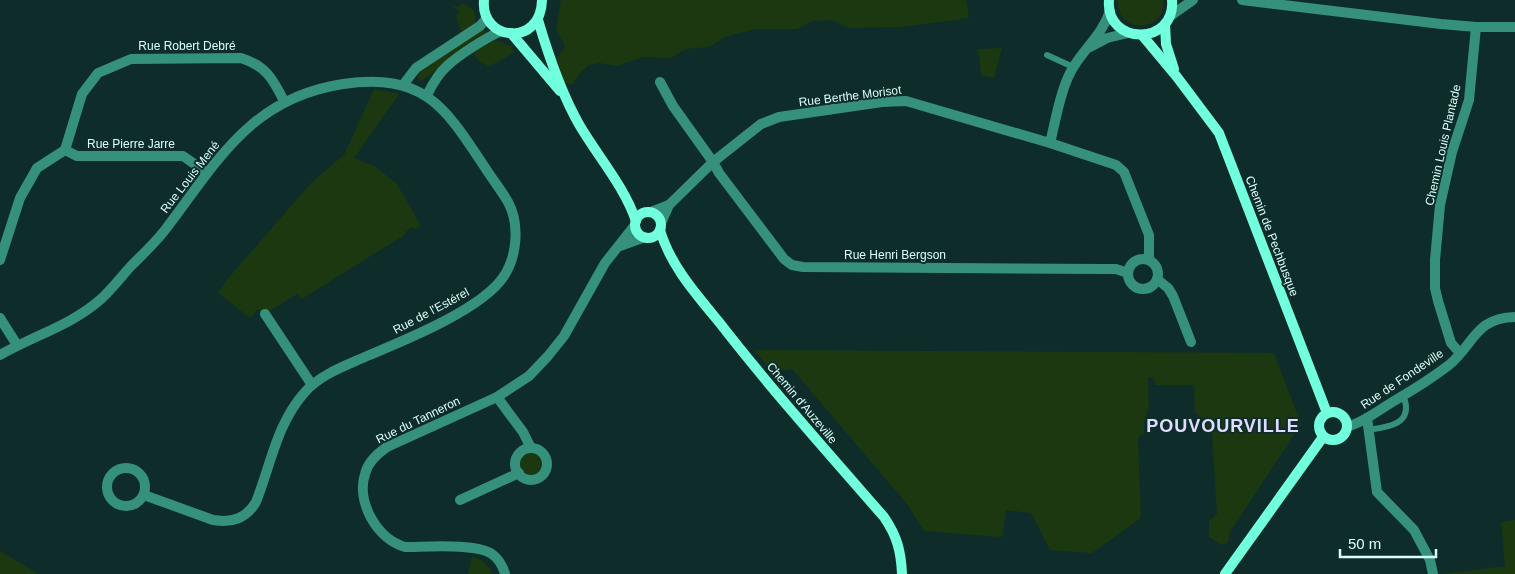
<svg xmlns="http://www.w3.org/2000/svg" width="1515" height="574" font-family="Helvetica,sans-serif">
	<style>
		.green { fill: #1c3811 }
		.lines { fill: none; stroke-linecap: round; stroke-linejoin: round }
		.lane { stroke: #35917c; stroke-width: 6 }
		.street { stroke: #35917c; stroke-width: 10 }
		.secondary { stroke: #71ffde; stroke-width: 10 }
		.labels { text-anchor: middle; stroke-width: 4; stroke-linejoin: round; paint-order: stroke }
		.street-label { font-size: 12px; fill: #dafffa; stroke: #0e2d2a }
		.district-label { font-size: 18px; font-weight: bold; letter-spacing: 1px; fill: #e0dcff; stroke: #0e2d2a }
	</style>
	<rect width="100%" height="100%" fill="#0e2d2a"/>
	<g class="green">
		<path d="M561,0H966L969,18L902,27L849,28L831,20L813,21L797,29H755L725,37L709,47L685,49L671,58L643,57L617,66L599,63L589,65L581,72L572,85L564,82L557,59L565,46L556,29Z"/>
		<path d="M1118,0H1163C1167,32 1117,36 1118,0Z"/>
		<path d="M461,3C474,9 477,10 475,24L462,33L456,18L459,11L452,6L460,7Z"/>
		<path d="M484,29L487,33L486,36L421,81L418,78L417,73Z"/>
		<path d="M496,40L511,46L514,52L498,62L488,66L479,61L473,52Z"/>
		<path d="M1002,48L994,78L981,75L978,49Z"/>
		<path d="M374,89L399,94L354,158L376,167L397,184L421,226L415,229L413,227L405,232L406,234L302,299L297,294L270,311L262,313L258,309L250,318L218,293L226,281L311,183L344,155Z"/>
		<path d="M754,350L1274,353L1301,424L1230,532L1228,542L1222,545L1209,537V521L1217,514L1212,434L1202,428L1201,418L1195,412L1194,385H1155L1154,377H1148L1149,408L1144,422V434L1138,437L1141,518L1092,553L1050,550L1031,513L1006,510L1002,537L924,531L907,504L792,369L773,372Z"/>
		<circle cx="531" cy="464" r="11"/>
		<path d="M1515,520V574H1443L1505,566L1501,522Z"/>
		<path d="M0,551L38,574H0Z"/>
		<path d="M472,556C482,559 488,564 493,574H468Z"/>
	</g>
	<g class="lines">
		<g class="lane">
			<path d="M1047,55L1073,67"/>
			<path d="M1368,430C1389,427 1415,424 1403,395"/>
		</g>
		<g class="street">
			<path d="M1242,0L1441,24L1476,27H1515"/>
			<path d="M1169,17L1193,0"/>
			<path d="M1090,47L1107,38L1128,33"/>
			<path d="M660,82L673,106L713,162L719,173L784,259L792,265L803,267L1105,269H1116L1128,273"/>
			<path d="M403,85L416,68L480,26L487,18"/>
			<path d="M427,95C432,85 439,73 447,66C460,54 486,38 501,31"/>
			<path d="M1050,143L1116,165L1124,172L1149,235V260"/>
			<path d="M65,150L82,94L98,73L131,59L241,58C266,66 273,79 284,101"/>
			<path d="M651,212L669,205"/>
			<path d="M661,223L669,205L713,162L761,124L779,117L882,102L906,101L1050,143C1056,119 1061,86 1074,66C1086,47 1103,33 1110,11"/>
			<path d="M620,246L645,237"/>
			<circle cx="1143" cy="274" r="15"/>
			<path d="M0,260L20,198L37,168L65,150L77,156H183L206,172"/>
			<path d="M1157,279L1168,288L1173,296L1191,342"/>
			<path d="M265,314L312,385"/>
			<path d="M0,318L17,345"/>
			<path d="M1460,353L1451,343L1438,301L1435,288V260L1440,205L1452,152L1469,100L1476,27"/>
			<path d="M0,355C33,336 72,325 101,299C112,289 121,277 131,266C143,254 155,243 165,230C217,162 250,98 343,84C429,72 447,111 490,175C496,184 503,193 508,202C520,224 517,256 504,276C483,309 403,341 367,356C345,366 321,374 305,392C277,423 271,464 256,502C246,519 232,523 213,520L144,495"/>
			<path d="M497,397L523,432L531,448"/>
			<path d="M1367,418L1377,492L1414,530L1430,560L1433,574"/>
			<path d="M1347,427C1364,422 1379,410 1394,401C1413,390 1432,378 1449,365C1475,343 1475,318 1515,317"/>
			<circle cx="531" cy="464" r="16"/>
			<circle cx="126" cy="487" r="19"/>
			<path d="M460,500L519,473"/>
			<path d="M505,574C503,567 499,559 492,554C476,543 426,547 405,547C377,539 356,502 365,474C368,462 378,453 387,447L497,397L529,376L548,356L564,336L605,263L635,225"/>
		</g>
		<g class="secondary">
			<path d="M484,0C480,41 541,48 542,0"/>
			<path d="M1109,0C1105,46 1176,46 1172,0"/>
			<path d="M538,20C548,54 562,95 580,126C599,158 624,186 636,221"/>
			<path d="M1165,24L1166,44L1174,69"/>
			<path d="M511,33L560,91"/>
			<path d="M1142,35L1177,77L1219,133L1327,413"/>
			<circle cx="648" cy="225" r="13"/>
			<path d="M660,230C670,265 696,294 719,322C771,389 828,453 884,517C897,536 901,551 902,574"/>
			<circle cx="1333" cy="426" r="14"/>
			<path d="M1225,574L1323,437"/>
		</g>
	</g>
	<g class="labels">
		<g class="street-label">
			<text x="187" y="50">Rue Robert Debré</text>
			<text transform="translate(850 96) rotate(-7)" y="4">Rue Berthe Morisot</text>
			<text x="131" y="148">Rue Pierre Jarre</text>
			<text transform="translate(1443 145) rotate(-77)" y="4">Chemin Louis Plantade</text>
			<text transform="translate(190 177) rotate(-52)" y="4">Rue Louis Mené</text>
			<text transform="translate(1272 236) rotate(69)" y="4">Chemin de Pechbusque</text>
			<text x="895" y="259">Rue Henri Bergson</text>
			<text transform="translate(431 311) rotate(-28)" y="4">Rue de l'Estérel</text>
			<text transform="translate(1402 379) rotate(-34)" y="4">Rue de Fondeville</text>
			<text transform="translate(802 403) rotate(50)" y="4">Chemin d'Auzeville</text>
			<text transform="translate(418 420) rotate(-26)" y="4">Rue du Tanneron</text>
		</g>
		<g class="district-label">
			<text x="1223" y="432">POUVOURVILLE</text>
		</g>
	</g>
	<path d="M1340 549v8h96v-8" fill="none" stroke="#dafffa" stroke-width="2.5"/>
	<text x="1348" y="549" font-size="15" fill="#dafffa" stroke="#0e2d2a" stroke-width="4" paint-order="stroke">50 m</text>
</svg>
